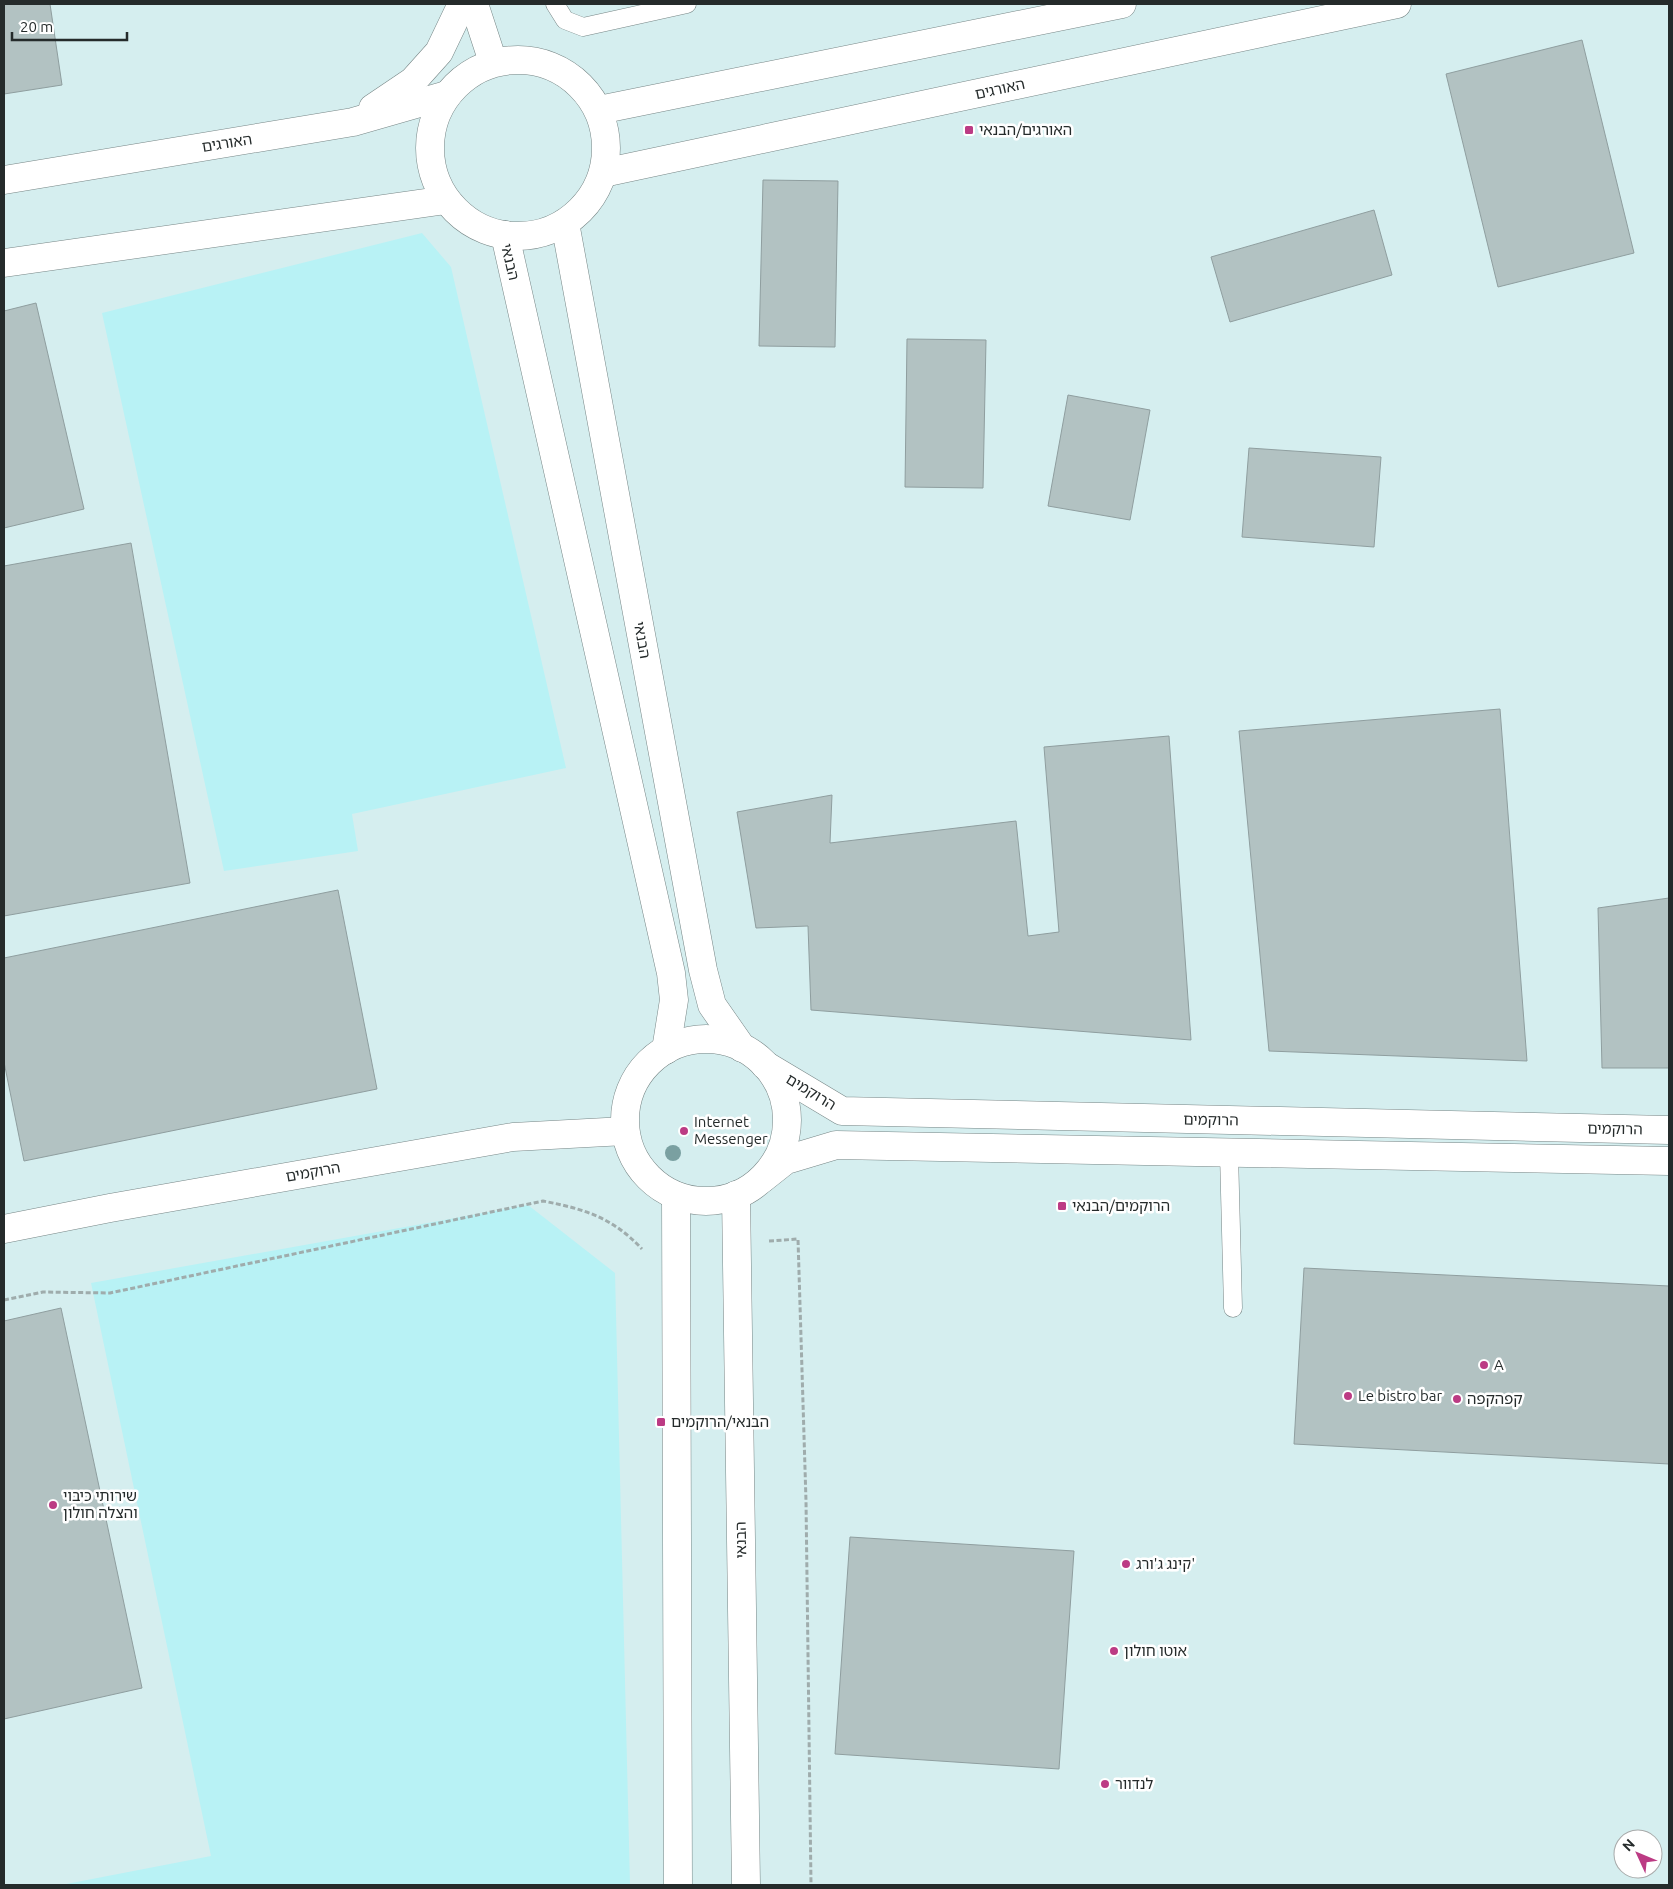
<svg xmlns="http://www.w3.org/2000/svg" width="1673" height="1889" font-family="Ubuntu,'Noto Sans Hebrew',sans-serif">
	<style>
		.built { fill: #d5eeef; fill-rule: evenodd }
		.green { fill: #b8f2f5 }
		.building { fill: #b2c2c2; stroke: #8f9e9f }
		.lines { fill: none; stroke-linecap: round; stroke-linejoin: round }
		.lane-casing { stroke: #778686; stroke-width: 19 }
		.street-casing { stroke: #778686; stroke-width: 29 }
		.secondary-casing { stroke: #778686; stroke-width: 29 }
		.path { stroke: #9facac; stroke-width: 3; stroke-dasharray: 5 2.5; stroke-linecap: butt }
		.lane { stroke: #fff; stroke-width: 18 }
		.street { stroke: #fff; stroke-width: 28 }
		.secondary { stroke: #fff; stroke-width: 28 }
		.tree { fill: #7aa0a1 }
		.poi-dot { fill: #bc3b84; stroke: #fff; stroke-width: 2 }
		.labels { text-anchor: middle; stroke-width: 5; stroke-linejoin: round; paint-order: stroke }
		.street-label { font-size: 15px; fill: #252b2b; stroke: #fff }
		.poi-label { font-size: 15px; fill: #252b2b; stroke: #fff; text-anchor: start }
	</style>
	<rect width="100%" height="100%" fill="#ebfcfc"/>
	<path class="built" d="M4,4H1669V1885H4ZM1623,1839H1653V1869H1623Z"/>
	<g class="green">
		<path d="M422,233L451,267L566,768L352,814L358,851L224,871L102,313Z"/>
		<path d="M528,1205L615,1273L630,1885H61L211,1856L91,1283Z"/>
	</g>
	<g class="building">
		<path d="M4,4H50L62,85L4,94Z"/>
		<path d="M1582,40L1634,253L1498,287L1446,74Z"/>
		<path d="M763,180L838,181L835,347L759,346Z"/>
		<path d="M1374,210L1392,275L1230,322L1211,257Z"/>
		<path d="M36,303L84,509L4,528V311Z"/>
		<path d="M907,339L986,340L983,488L905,487Z"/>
		<path d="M1068,395L1150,410L1130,520L1048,506Z"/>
		<path d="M1249,448L1381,457L1374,547L1242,537Z"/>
		<path d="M131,543L190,883L4,916V566Z"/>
		<path d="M1500,709L1527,1061L1269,1051L1239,731Z"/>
		<path d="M1169,736L1191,1040L811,1010L808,926L756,928L737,812L832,795L830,843L1016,821L1028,936L1059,932L1044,747Z"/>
		<path d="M338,890L377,1089L24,1161L4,1062V958Z"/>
		<path d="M1669,898V1068H1602L1598,908Z"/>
		<path d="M1304,1268L1669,1286V1464L1294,1444Z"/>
		<path d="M61,1308L142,1688L4,1719V1321Z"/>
		<path d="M850,1537L1074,1551L1059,1769L835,1754Z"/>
	</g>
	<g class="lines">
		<defs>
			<g id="lane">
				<path d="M555,4L565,20L583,27L687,4"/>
				<path d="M1229,1153L1233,1308"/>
			</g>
			<g id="street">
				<path d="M474,4L493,62"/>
				<path d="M765,1065L842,1111L1669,1130"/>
				<path d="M762,1179L786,1160L836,1145L1669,1161"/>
				<path d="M4,1229L110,1208L513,1137L625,1131"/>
			</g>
			<g id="secondary">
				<circle cx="518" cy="148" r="88"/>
				<path d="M373,108L413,81L439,52L462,4"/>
				<path d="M599,110L1122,4"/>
				<path d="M603,173L1397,4"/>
				<path d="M4,180L353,122L447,95"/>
				<path d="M565,223L703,970L712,1005L742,1048"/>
				<path d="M505,235L671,973L674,1000L666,1050"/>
				<path d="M4,263L446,200"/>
				<circle cx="706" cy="1120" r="81"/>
				<path d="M736,1195L746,1885"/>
				<path d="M676,1196L678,1885"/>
			</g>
		</defs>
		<use href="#lane" class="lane-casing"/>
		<use href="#street" class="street-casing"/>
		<use href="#secondary" class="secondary-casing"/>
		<g class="path">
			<path d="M769,1241L798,1239L806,1501L811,1885"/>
			<path d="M4,1300L43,1292L110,1293L543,1201C584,1209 612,1217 642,1249"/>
		</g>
		<use href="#lane" class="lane"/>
		<use href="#street" class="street"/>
		<use href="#secondary" class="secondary"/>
	</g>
	<circle class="tree" cx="673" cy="1153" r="8"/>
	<g class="poi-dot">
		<rect x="964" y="125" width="10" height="10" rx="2.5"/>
		<circle cx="684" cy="1131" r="5"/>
		<rect x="1057" y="1201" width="10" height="10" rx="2.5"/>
		<circle cx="1484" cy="1365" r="5"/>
		<circle cx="1348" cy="1396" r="5"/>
		<circle cx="1457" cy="1399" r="5"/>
		<rect x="656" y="1417" width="10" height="10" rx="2.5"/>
		<circle cx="53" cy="1505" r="5"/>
		<circle cx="1126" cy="1564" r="5"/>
		<circle cx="1114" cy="1651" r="5"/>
		<circle cx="1105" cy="1784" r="5"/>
	</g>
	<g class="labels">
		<g class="street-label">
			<text transform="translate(1000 89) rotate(-12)" y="5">האורגים</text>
			<text transform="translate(227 143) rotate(-9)" y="5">האורגים</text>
			<text transform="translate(510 262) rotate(77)" y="5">הבנאי</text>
			<text transform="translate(642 640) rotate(80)" y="5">הבנאי</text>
			<text transform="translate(811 1092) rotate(31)" y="5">הרוקמים</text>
			<text transform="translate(1211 1120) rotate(1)" y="5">הרוקמים</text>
			<text transform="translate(1615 1129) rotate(1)" y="5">הרוקמים</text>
			<text transform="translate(313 1172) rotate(-10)" y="5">הרוקמים</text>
			<text transform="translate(741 1540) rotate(-91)" y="5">הבנאי</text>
		</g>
		<g class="poi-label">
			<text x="979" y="135">האורגים/הבנאי</text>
			<text x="694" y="1127">Internet<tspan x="694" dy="17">Messenger</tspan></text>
			<text x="1072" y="1211">הרוקמים/הבנאי</text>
			<text x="1494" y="1370">A</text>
			<text x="1358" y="1401">Le bistro bar</text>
			<text x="1467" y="1404">קפהקפה</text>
			<text x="671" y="1427">הבנאי/הרוקמים</text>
			<text x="63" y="1501">שירותי כיבוי<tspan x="63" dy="17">והצלה חולון</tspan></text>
			<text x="1136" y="1569">קינג ג'ורג'</text>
			<text x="1124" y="1656">אוטו חולון</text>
			<text x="1115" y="1789">לנדוור</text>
		</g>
	</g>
	<rect width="1673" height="1889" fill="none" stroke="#252b2b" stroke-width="10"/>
	<g transform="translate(1638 1854) rotate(314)"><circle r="24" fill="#ffffff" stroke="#a8aaaa"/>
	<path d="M0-4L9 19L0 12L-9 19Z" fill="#bc3b84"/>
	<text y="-8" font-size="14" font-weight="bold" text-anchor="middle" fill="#252b2b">N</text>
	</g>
	<path d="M12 32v8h115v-8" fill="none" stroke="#252b2b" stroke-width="2.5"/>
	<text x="20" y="32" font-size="15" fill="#252b2b" stroke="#ffffff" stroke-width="4" paint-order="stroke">20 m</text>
</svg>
